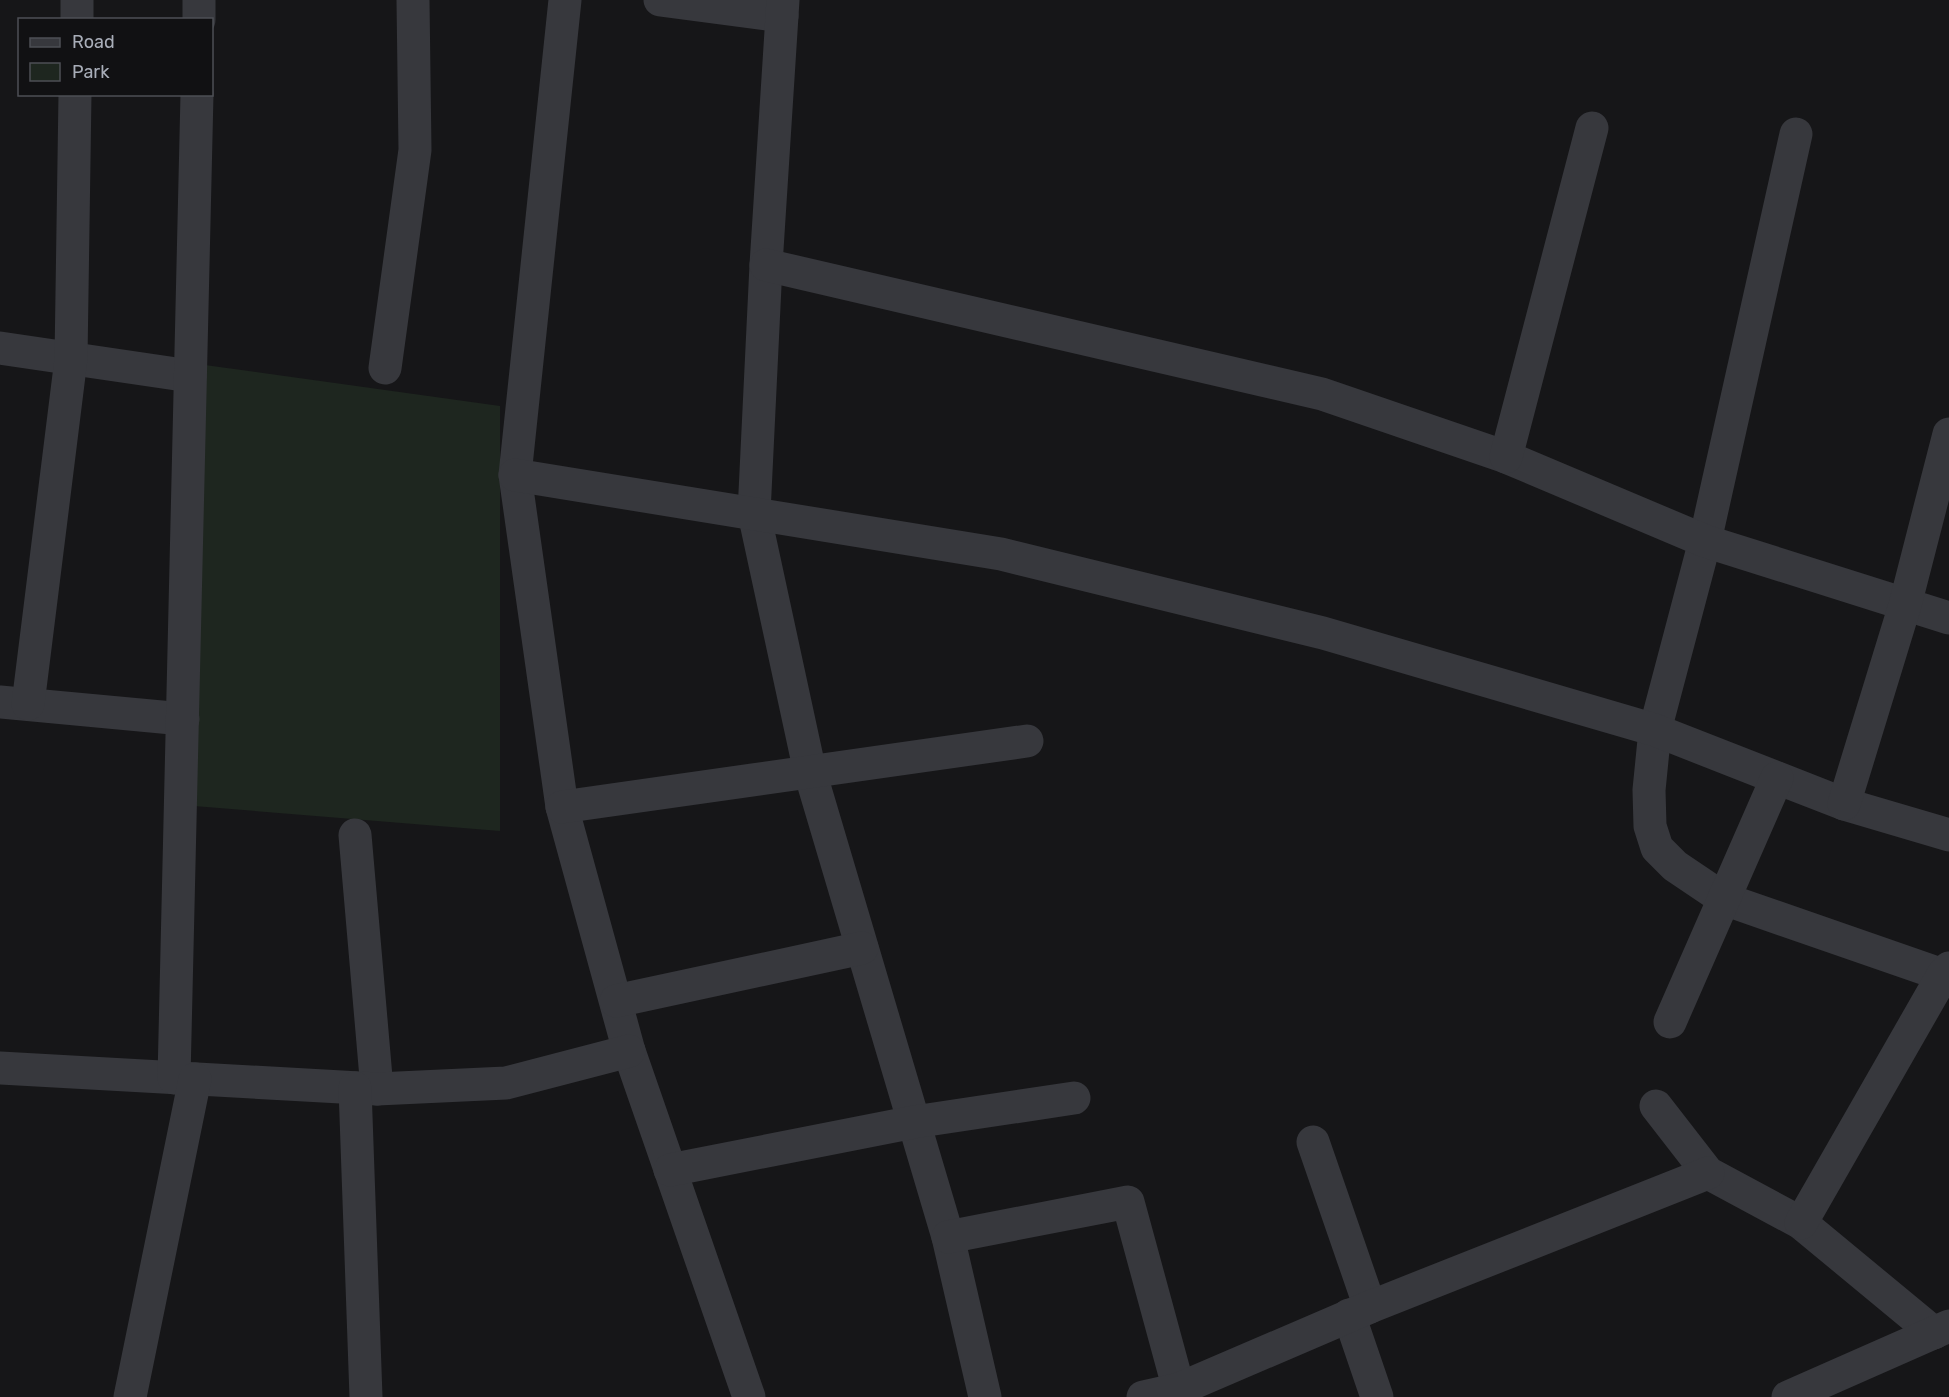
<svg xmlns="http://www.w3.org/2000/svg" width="1949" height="1397" font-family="Rubik,sans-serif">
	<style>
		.green { fill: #1e261f }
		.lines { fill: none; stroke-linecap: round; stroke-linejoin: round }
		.street { stroke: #37383d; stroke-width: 33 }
	</style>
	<rect width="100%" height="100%" fill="#161618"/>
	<path class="green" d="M205,365L500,406V831L194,806Z"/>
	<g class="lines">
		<g class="street">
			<path d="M565,0L515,475L562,807L629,1051L749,1397"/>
			<path d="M660,0L782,16"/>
			<path d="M783,0L766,265L754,513L810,772L948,1237L985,1397"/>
			<path d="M77,20V0"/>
			<path d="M199,20V0"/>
			<path d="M1796,134L1705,541L1655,730L1649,790L1650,826L1657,848L1675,866L1724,899L1943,975"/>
			<path d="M766,265L1322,394L1506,457L1705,541L1949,618"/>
			<path d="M0,348L190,376"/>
			<path d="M385,368L415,150L413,0"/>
			<path d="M1506,457L1592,128"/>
			<path d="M515,475L1001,554L1323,633L1655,730L1844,804L1949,835"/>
			<path d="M0,702L183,719"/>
			<path d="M28,704L71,359L75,94"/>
			<path d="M1844,804L1905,605L1949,434"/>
			<path d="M562,807L1027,741"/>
			<path d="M355,835L377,1089"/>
			<path d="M616,1001L862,948"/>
			<path d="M1670,1022L1777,778"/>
			<path d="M0,1068L377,1089L506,1083L629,1051"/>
			<path d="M174,1078L197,94"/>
			<path d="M355,1088L366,1397"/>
			<path d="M1656,1106L1708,1173L1801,1223L1934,1333"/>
			<path d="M1313,1142L1370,1307"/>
			<path d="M670,1170L914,1122L1074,1098"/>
			<path d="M1801,1223L1943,975L1949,968"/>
			<path d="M948,1237L1128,1202L1181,1397"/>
			<path d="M1349,1315L1377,1397"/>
			<path d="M130,1397L195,1079"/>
			<path d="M1143,1397L1179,1389L1370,1307L1708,1173"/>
			<path d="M1788,1397L1949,1326"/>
		</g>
	</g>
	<rect x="18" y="18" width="195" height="78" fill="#111113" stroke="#4d4f55" stroke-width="1.5"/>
	<rect x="30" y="38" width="30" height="9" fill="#37383d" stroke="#4d4f55" stroke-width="1.5"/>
	<text x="72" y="48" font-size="18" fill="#a8adb8">Road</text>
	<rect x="30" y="63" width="30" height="18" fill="#1e261f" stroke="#4d4f55" stroke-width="1.5"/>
	<text x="72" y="78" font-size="18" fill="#a8adb8">Park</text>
</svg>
